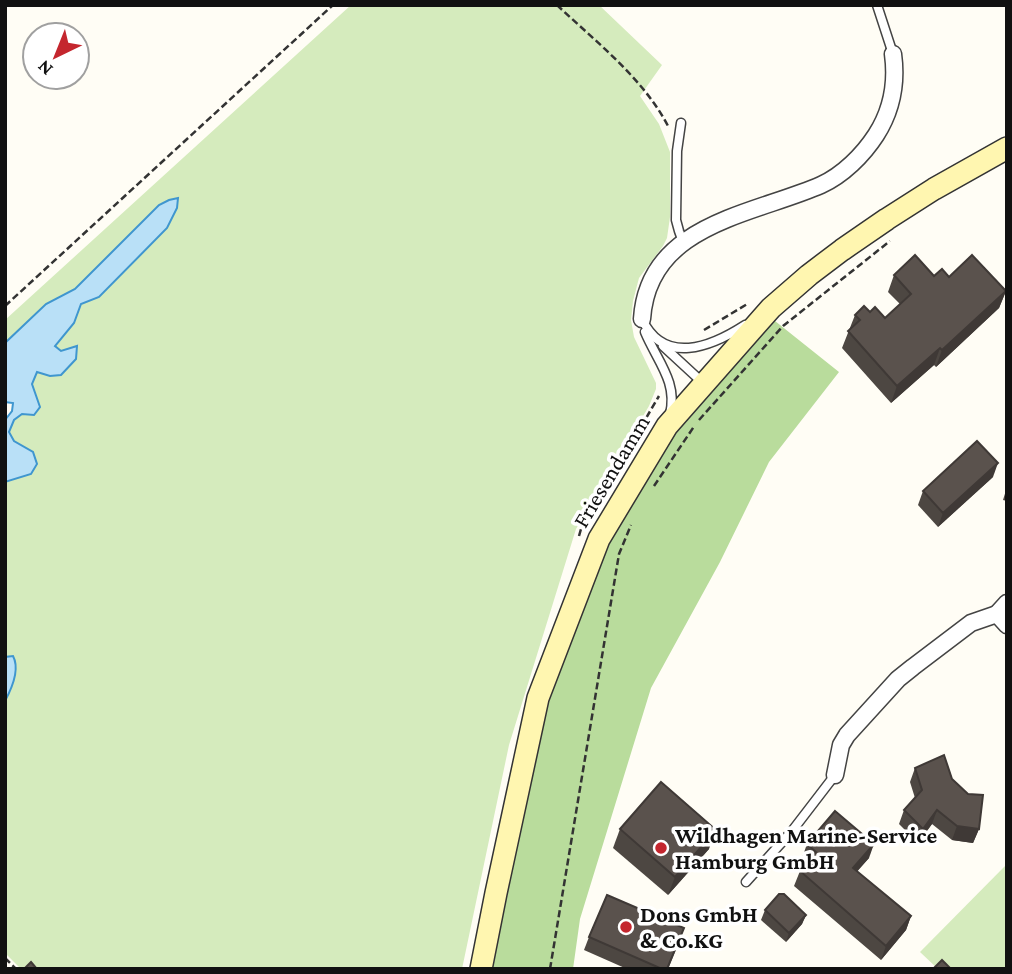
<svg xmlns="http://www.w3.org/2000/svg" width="1012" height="974" font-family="'Crimson Pro',serif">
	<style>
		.green { fill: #d5ebbd }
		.forest { fill: #b9dc9c }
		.water { fill: #b9e0f7; stroke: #3f96cf; stroke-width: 2 }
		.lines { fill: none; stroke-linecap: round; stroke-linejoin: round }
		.service-casing { stroke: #444; stroke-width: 11 }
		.minor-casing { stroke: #444; stroke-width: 19 }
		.secondary-casing { stroke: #333; stroke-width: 24 }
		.path { stroke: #333; stroke-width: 2.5; stroke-dasharray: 7 3.5; stroke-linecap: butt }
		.service { stroke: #fff; stroke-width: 8 }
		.minor { stroke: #fff; stroke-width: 16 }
		.secondary { stroke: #fff6b0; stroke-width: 21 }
		.wall { fill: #4d4742 }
		.shaded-wall { fill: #3f3936 }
		.building { fill: #5a524d; stroke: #3f3936; stroke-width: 2 }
		.poi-dot { fill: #c4262e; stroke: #fff; stroke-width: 2.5 }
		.labels { text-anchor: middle; stroke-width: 7; stroke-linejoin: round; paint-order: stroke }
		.street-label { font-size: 23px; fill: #111; stroke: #fff }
		.poi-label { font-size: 23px; font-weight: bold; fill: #111; stroke: #fff; text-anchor: start }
	</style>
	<rect width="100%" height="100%" fill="#fffdf5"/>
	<g class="green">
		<path d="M351,5H599L662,65L640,96L659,124L670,152V217L667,238L663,246L639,278L633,301L631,320L634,337L656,383V389L649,406L576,529L509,745L462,969H21L5,953V701L15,675L13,656L5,657V482L31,474L33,452L13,441L9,432L14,420L22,414L37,372L50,376L61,351L55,347L74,323L81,304L99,297L159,205L75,289L46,304L5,343V320Z"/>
		<path d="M1007,864V969H938L920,952Z"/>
	</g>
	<path class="forest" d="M770,317L839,372L769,462L720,562L651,688L580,919L573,969H487L545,701L604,541L672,430Z"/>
	<g class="water">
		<path d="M178,198L177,208L167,228L99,297L81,304L74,323L55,346L61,351L77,346L76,359L61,375L50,376L37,372L32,384L40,407L34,415L22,414L14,420L9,432L14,441L33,452L37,464L31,474L5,482V420L12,411L13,403L5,402V343L46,304L75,289L159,205L169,200Z"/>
		<path d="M13,656C20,669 12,688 5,701V657Z"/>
	</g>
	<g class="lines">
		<defs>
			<g id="service">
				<path d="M877,5L893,54"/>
				<path d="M681,123L677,151L676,220L679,231L683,242"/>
				<path d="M642,319C664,366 711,347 745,325"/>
				<path d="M645,332C657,361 678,382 670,414"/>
				<path d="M663,346L702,382"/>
				<path d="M746,882L792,831L835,775"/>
			</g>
			<g id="minor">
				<path d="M642,319C648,224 752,215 821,185C843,175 863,155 876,135C892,110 897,83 893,54"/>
				<path d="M1007,603L997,614L1007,625"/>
				<path d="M835,775L841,745L847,735L898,679L913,667L971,623L997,614"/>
			</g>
			<path id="secondary" d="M481,969L496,893L538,698L599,539L667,426L771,308L809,275L842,250L887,219L934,189L1007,148"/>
		</defs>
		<use href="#service" class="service-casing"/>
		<use href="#minor" class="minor-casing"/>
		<use href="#secondary" class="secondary-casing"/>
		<g class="path">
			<path d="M557,5C596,42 643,78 668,126"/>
			<path d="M5,306L333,5"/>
			<path d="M704,330L749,303"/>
			<path d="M699,420L783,326L890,241"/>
			<path d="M654,486L695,425"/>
			<path d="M579,536L581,529L659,396"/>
			<path d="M5,958L16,969"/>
			<path d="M550,969L619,554L631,525"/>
		</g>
		<use href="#service" class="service"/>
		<use href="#minor" class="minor"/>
		<use href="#secondary" class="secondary"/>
	</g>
	<g class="wall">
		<path d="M894,275L949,277L1006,291L999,308L936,367L934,365L891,403L842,348L855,315L870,312L885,318L900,304L888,292Z"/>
		<path d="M993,477L938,527L918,505L923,491Z"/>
		<path d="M1007,487V501L1003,500Z"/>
		<path d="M915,768L952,779L979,829L973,843L952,840L932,824L918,843L899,824L904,810L915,798L910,782Z"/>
		<path d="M620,829L709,849L668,895L613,848Z"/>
		<path d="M807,844L869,858L857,871L911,916L906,930L881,960L794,886L800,871L807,862L802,858Z"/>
		<path d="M765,910L806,915L802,924L786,942L761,920Z"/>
		<path d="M589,937L679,942L668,969H627L584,950Z"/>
	</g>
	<g class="shaded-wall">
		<path d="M1006,291L999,308L936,367L942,350Z"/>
		<path d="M940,348L934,365L891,403L897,386Z"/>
		<path d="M998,463L993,477L938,527L943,513Z"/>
		<path d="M937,810L932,824L918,843L923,829Z"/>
		<path d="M957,826L979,829L973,843L952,840Z"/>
		<path d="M716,830L709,849L668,895L675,877Z"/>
		<path d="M874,844L869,858L848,882L853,868Z"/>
		<path d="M806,915L802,924L786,942L789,933Z"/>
		<path d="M911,916L906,930L881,960L886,946Z"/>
	</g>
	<g class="building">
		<path d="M915,255L934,276L942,269L949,277L972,255L1006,291L942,350L940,348L897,386L848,331L860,320L855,315L864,306L870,312L875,307L885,318L911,294L894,275Z"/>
		<path d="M977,441L998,463L943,513L923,491Z"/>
		<path d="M944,755L952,779L968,794L983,795L979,829L957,826L937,810L923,829L904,810L922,790L915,768Z"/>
		<path d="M661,782L716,830L675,877L620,829Z"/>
		<path d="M835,811L874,844L853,868L911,916L886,946L800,871L816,852L807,844Z"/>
		<path d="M779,894H784L806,915L789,933L765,910Z"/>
		<path d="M607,895L684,928L667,969H662L589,937Z"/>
		<path d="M942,960L951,969H933Z"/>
		<path d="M31,962L37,969H24Z"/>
	</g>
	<g class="poi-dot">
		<circle cx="661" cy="848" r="7"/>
		<circle cx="626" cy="927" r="7"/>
	</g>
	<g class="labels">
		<g class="street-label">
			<text transform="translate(611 471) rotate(-59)" y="8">Friesendamm</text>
		</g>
		<g class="poi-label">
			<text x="675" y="843">Wildhagen Marine-Service<tspan x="675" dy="26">Hamburg GmbH</tspan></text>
			<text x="640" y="922">Dons GmbH<tspan x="640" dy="26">&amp; Co.KG</tspan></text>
		</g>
	</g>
	<rect width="1012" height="974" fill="none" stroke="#111111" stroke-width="14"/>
	<g transform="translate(56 56) rotate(223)"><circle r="33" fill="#ffffff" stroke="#a0a0a0" stroke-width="2"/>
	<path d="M0-5L12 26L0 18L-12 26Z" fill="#c4262e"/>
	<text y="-10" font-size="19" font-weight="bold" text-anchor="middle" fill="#111111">N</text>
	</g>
</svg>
